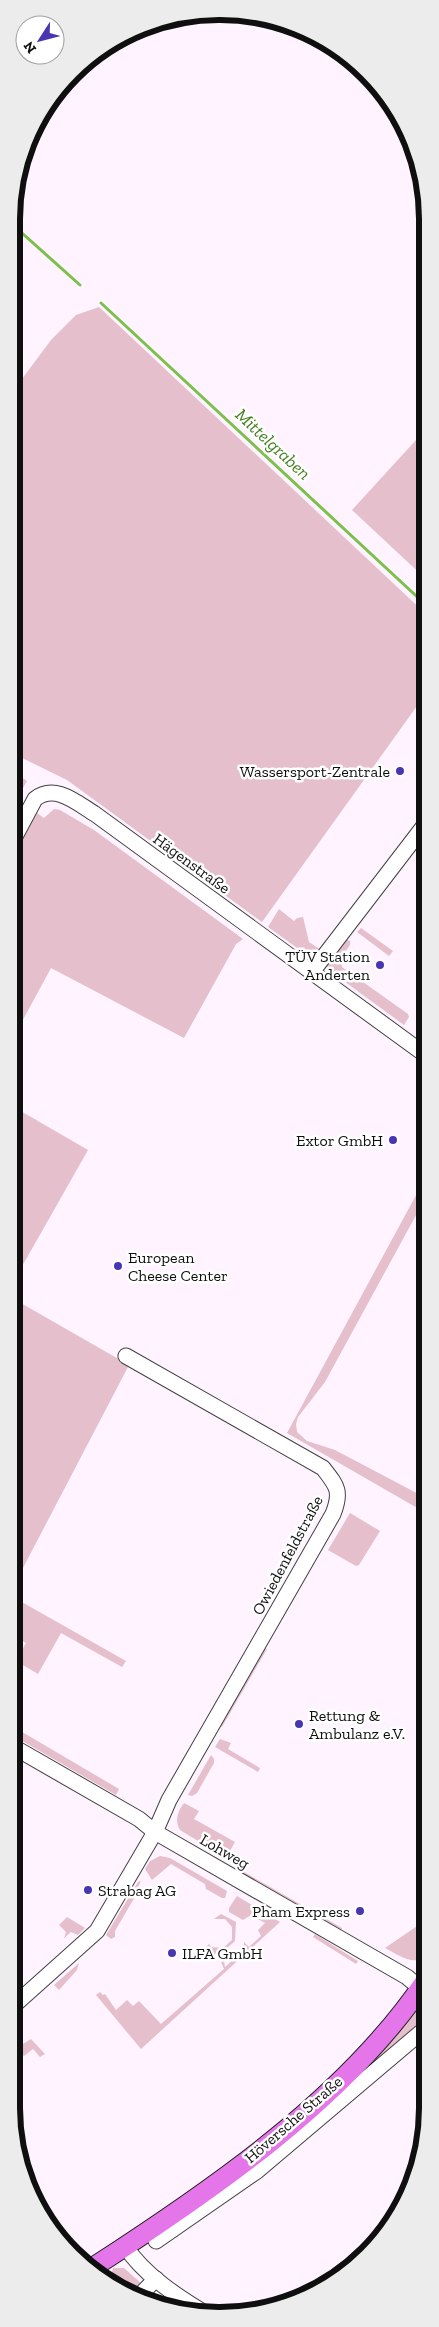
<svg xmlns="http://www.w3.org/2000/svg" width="439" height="2327" font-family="'Zilla Slab',serif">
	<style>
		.green { fill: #e5bfcb }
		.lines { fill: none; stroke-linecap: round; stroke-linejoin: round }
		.stream { stroke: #7bc04b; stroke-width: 3 }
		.minor-casing { stroke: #424242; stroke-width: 17 }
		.major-casing { stroke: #202020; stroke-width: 21 }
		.minor { stroke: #fff; stroke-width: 15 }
		.major { stroke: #e476ea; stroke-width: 19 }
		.poi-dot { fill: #4735b1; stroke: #fff; stroke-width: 2 }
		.labels { text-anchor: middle; stroke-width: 5; stroke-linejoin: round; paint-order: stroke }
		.poi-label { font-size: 16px; fill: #0f0f0f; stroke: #fff; text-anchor: end }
		.street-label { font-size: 16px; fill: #0f0f0f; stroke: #fff }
		.water-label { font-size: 18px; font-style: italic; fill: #458122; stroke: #fff }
		.rim { fill: none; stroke: #0f0f0f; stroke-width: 6 }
	</style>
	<rect width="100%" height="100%" fill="#fef3fe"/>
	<g class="green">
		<path d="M99,307L427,615V692L262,922L67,780L12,753L13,391L51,340L76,315Z"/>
		<path d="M427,428V580L352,510Z"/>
		<path d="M12,771L27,781L12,807Z"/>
		<path d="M54,809L60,810L94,830L243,939L236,944L184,1038L51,968L12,1040V857L37,813L44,818Z"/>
		<path d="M279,909L294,921L297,918L303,917L309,942L321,950L314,960L268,927Z"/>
		<path d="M361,928L393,951L389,956L357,932Z"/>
		<path d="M344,938L350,941V945L341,958L342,967L408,1014L409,1017L404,1025L322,965Z"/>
		<path d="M12,1106L88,1150L12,1284Z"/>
		<path d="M427,1175V1195L325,1382L298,1417L296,1424L297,1432L307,1441L335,1450L426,1498V1513L287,1433Z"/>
		<path d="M12,1298L129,1365L12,1589Z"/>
		<path d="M350,1513L380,1531L359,1565L356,1566L328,1550Z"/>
		<path d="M12,1596L20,1601L126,1661L122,1667L61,1633L38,1674L16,1661L26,1643L14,1636L12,1641Z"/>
		<path d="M264,1648L267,1649L222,1727L220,1725Z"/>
		<path d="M12,1726L119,1789L116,1795L12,1735Z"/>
		<path d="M220,1739L231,1743L228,1749L260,1768L258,1772L215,1747Z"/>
		<path d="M12,1754L127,1820L126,1821L12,1756Z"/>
		<path d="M211,1755L214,1759V1763L197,1793L192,1796L188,1795Z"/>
		<path d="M184,1803L199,1811L194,1819L235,1842L226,1858L180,1830C174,1820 178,1811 184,1803Z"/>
		<path d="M160,1856L170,1858L227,1891L225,1898H222L206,1889L205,1884L171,1864L152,1880L145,1869L150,1861Z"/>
		<path d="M237,1868L342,1928L341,1931L236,1870Z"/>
		<path d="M141,1881L135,1893L136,1895L115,1931V1937L111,1939L106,1935L138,1882Z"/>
		<path d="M237,1896L280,1922L141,2049L96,1995L100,1992L103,1995L105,1994L116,2010L127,2000L133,2006L139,2001L161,2024L224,1969L221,1962L224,1961L225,1967L244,1950V1942L249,1947L261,1936L258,1930L265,1923L251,1915L243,1920L229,1912V1908Z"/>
		<path d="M221,1914L236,1922L235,1941C227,1949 219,1952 210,1957L203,1950L209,1944L211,1947L223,1948L232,1940V1927L225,1919H214Z"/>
		<path d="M67,1917L85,1928L78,1935L71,1932L64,1938L66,1932L59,1925Z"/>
		<path d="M426,1920V1955C415,1968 397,1954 385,1948Z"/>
		<path d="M315,1934L358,1961L356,1964L313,1937Z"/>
		<path d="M79,1963L77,1970L59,1990L54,1985Z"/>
		<path d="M419,2010L424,2013L426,2018L352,2084L413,2012Z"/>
		<path d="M31,2039L45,2054L40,2057L33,2049L24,2056L18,2052V2047Z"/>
		<path d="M124,2268L142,2284L131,2293L112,2272L113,2268Z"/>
		<path d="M152,2292L155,2293L176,2308L143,2301Z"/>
	</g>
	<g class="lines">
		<g class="stream">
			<path d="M13,225L80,285"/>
			<path d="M101,303L427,606"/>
		</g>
		<defs>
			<g id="minor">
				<path d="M12,842L35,799C55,783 77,803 95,814L427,1056"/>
				<path d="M312,972L427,822"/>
				<path d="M12,1746L139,1819L155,1832L407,1977L426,1993"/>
				<path d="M11,2008L97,1931L155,1832L169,1800L333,1514C342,1491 337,1486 323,1468L126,1356"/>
				<path d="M156,2241L257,2171L426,2028"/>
				<path d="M125,2246C145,2276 178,2297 208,2315"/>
				<path d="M137,2298L156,2279"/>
			</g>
			<path id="major" d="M92,2268C211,2191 346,2099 426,1980"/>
		</defs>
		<use href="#minor" class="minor-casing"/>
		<use href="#major" class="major-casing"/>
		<use href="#minor" class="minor"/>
		<use href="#major" class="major"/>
	</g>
	<g class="poi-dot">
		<circle cx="400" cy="771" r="5"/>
		<circle cx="380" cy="965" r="5"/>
		<circle cx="393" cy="1140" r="5"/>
		<circle cx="118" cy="1266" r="5"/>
		<circle cx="299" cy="1724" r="5"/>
		<circle cx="88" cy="1890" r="5"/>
		<circle cx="360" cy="1911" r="5"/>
		<circle cx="172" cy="1953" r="5"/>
	</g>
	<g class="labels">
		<g class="poi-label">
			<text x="390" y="777">Wassersport-Zentrale</text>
			<text x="370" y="962">TÜV Station<tspan x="370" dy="18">Anderten</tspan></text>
			<text x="383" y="1146">Extor GmbH</text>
			<text x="128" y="1263" text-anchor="start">European<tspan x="128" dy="18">Cheese Center</tspan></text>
			<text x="309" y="1721" text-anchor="start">Rettung &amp;<tspan x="309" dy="18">Ambulanz e.V.</tspan></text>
			<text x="98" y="1896" text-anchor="start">Strabag AG</text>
			<text x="350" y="1917">Pham Express</text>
			<text x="182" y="1959" text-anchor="start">ILFA GmbH</text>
		</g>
		<g class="street-label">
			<text transform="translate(192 863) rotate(36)" y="6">Hägenstraße</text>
			<text transform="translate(287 1555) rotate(-62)" y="6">Owiedenfeldstraße</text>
			<text transform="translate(225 1851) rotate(30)" y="6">Lohweg</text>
			<text transform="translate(293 2119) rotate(-41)" y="6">Höversche Straße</text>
		</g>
		<g class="water-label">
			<text transform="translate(273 444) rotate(43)" y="6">Mittelgraben</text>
		</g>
	</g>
	<path d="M0 0H439V2327H0ZM219 20H220A199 199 0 0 1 419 219V2108A199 199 0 0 1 220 2307H219A199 199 0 0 1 20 2108V219A199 199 0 0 1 219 20Z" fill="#ececec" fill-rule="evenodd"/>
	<path class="rim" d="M219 20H220A199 199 0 0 1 419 219V2108A199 199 0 0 1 220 2307H219A199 199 0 0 1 20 2108V219A199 199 0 0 1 219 20Z"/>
	<g transform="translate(40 40) rotate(234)"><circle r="24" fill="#ffffff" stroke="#9f9f9f"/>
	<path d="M0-4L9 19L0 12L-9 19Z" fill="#4735b1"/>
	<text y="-8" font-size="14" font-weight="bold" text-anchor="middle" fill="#0f0f0f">N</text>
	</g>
</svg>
